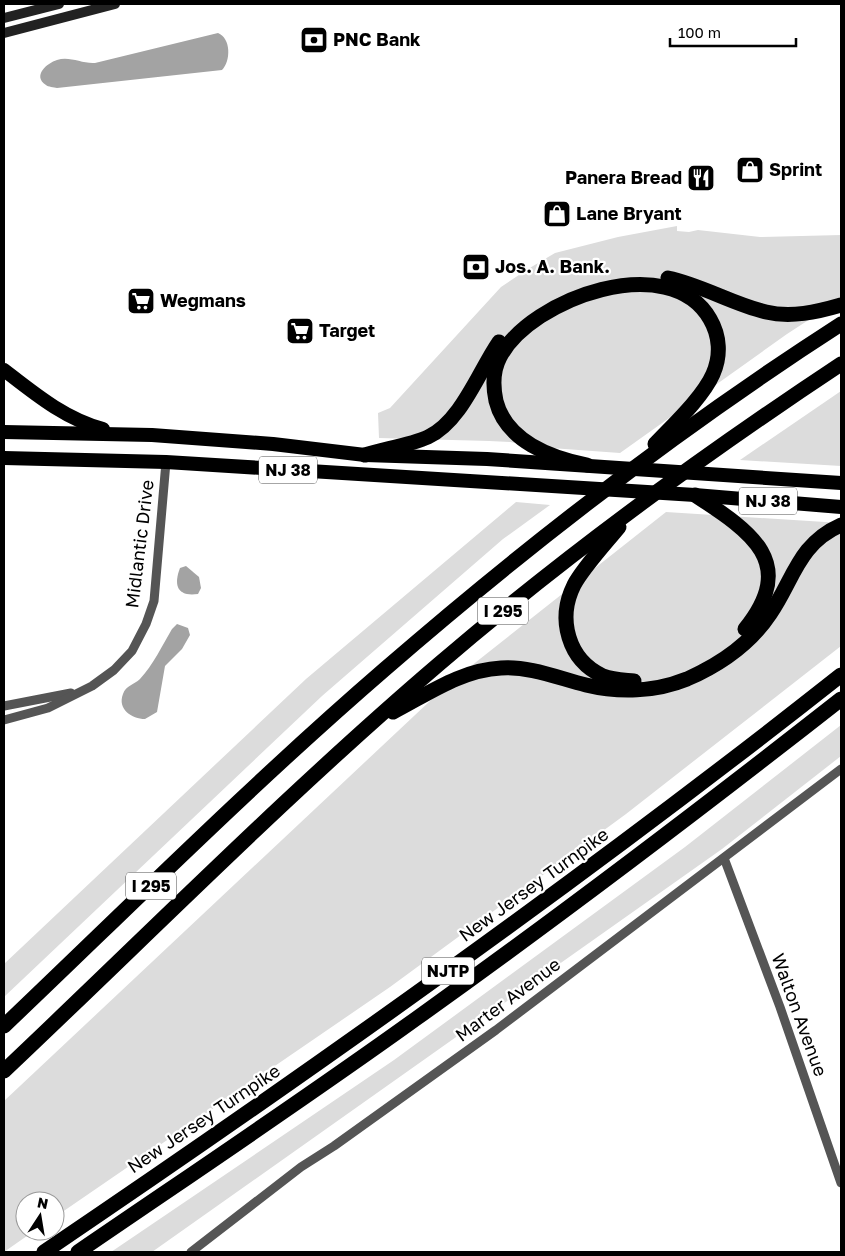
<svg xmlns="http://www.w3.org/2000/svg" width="845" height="1256" font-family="'Golos Text',sans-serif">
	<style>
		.green { fill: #dcdcdc }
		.water { fill: #a3a3a3 }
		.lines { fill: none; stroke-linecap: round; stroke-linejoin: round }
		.minor { stroke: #555; stroke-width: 9 }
		.secondary { stroke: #222; stroke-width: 10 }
		.trunk { stroke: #000; stroke-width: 14 }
		.motorway { stroke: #000; stroke-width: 15 }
		.labels { text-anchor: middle; stroke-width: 4.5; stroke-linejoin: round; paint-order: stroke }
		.shield { fill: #fff; stroke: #4c4c4c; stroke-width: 1 }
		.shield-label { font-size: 16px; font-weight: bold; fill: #000 }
		.poi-label { font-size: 18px; font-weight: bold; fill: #000; stroke: #fff; text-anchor: start }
		.street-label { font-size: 18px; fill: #000; stroke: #fff }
	</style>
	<rect width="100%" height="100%" fill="#fff"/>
	<g class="green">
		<path d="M677,226V231L689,232L698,230L760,237L841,235V299L787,334L620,453L537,447L510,442L489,441L379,438L378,413L390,408L501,287L528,269L555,253L618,237Z"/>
		<path d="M841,391V466L740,460Z"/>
		<path d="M516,502L550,505L503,539L322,696L4,997V964L306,679Z"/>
		<path d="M666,512L841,523V646L626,814L390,987L55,1217V1201H25V1231H34L4,1252V1101L447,685Z"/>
		<path d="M841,725V756L722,849L152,1252H111L394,1060L685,847Z"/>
	</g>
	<g class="water">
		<path d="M218,33C231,38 231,61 222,70L57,88C54,87 48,87 46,85C32,76 47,63 57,60C70,56 82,64 95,63Z"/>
		<path d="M186,566L199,577L201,588L198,594C178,597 173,586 180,568Z"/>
		<path d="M177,624L188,628L190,635L182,649L165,666L157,712L145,719C132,719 117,709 123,694C126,685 134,685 140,679C153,665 162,646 172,629Z"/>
	</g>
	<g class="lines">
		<g class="minor">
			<path d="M4,706L71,693"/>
			<path d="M4,720L48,708L92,686L114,670L132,651L146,624L154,601L166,462"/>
			<path d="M724,858L780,1007L841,1183"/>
			<path d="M191,1252L301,1167L334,1146L496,1030L841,769"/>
		</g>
		<g class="secondary">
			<path d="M4,18L59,4"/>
			<path d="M4,33L115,4"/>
		</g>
		<g class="trunk">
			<path d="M4,370C35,394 65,419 103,429"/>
			<path d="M4,432L152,435L273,444L365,455L487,459L841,483"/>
			<path d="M4,458L166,462L695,495L841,507"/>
		</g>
		<g class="motorway">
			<path d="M668,278C702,285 732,304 766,312C791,318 817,312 841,305"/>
			<path d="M365,455C384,449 410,445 428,437C461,422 479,371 499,342"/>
			<path d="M587,465C551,458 506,441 496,401C493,387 493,370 500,357C531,298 670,249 710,319C720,336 721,356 713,374C703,397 673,425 655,444"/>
			<path d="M695,495C750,531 799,562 745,629"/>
			<path d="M619,527C606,543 583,568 574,585C557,619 568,660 603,676C613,680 624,680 634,681"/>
			<path d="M393,712C428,694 461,670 501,668C530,666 558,678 586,685C619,693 655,692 687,679C719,665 750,644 770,614C794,579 798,544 841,525"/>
			<path d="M4,1026C130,906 253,783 385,669C529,544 681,427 841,324"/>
			<path d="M4,1071C148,935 288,793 439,664C566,555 702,456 841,364"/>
			<path d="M44,1252C316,1068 584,878 841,675"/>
			<path d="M78,1252C192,1174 306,1098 417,1018C561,915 702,808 841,699"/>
		</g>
	</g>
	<defs>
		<symbol id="bank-square" viewBox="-11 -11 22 22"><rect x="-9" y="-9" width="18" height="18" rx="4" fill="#000" stroke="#fff"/><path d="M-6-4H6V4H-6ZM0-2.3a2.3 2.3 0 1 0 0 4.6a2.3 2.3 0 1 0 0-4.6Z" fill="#fff"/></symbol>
		<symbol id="shop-square" viewBox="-11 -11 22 22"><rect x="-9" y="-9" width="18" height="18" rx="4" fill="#000" stroke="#fff"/><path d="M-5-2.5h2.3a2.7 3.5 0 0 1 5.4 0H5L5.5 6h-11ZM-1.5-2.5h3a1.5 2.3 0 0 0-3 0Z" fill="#fff"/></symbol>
		<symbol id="restaurant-square" viewBox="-11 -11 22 22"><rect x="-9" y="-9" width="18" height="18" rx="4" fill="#000" stroke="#fff"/><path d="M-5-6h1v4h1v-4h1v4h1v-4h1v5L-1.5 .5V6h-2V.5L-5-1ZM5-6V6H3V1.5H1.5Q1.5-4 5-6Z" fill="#fff"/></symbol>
		<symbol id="supermarket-square" viewBox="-11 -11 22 22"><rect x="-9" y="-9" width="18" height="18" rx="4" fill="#000" stroke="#fff"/><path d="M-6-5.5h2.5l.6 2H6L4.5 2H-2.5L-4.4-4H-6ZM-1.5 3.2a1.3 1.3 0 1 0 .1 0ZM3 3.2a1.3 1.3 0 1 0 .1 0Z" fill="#fff"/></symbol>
	</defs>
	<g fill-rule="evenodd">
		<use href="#bank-square" x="298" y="24" width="32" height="32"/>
		<use href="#shop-square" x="734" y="154" width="32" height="32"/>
		<use href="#restaurant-square" x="685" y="162" width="32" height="32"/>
		<use href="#shop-square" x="541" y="198" width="32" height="32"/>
		<use href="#bank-square" x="460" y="251" width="32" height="32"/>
		<use href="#supermarket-square" x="125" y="285" width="32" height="32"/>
		<use href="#supermarket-square" x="284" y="315" width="32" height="32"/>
	</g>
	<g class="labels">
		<g class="shield">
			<rect x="259" y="456.5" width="58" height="27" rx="4"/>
			<rect x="739" y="487.5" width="58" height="27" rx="4"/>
			<rect x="478" y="597.5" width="50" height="27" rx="4"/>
			<rect x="126" y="872.5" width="50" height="27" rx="4"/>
			<rect x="422" y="957.5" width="52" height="27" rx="4"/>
		</g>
		<g class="shield-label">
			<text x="288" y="476">NJ 38</text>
			<text x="768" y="507">NJ 38</text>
			<text x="503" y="617">I 295</text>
			<text x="151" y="892">I 295</text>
			<text x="448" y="977">NJTP</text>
		</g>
		<g class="poi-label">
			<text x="333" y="46">PNC Bank</text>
			<text x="769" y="176">Sprint</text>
			<text x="682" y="184" text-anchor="end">Panera Bread</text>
			<text x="576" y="220">Lane Bryant</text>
			<text x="495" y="273">Jos. A. Bank.</text>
			<text x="160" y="307">Wegmans</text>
			<text x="319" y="337">Target</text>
		</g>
		<g class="street-label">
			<text transform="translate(140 544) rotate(-83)" y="6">Midlantic Drive</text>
			<text transform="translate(534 885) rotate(-36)" y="6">New Jersey Turnpike</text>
			<text transform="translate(508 1000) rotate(-37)" y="6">Marter Avenue</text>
			<text transform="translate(799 1015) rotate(70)" y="6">Walton Avenue</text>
			<text transform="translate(204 1119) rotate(-34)" y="6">New Jersey Turnpike</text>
		</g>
	</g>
	<rect width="845" height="1256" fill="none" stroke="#000000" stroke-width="10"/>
	<g transform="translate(40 1216) rotate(12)"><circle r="24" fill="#ffffff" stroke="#999999"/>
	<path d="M0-4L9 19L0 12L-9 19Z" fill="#000000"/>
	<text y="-8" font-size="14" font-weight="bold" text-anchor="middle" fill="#000000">N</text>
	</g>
	<path d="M670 38v8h126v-8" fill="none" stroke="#000000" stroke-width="2.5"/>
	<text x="678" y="38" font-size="15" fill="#000000" stroke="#ffffff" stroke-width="4" paint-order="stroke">100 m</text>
</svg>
